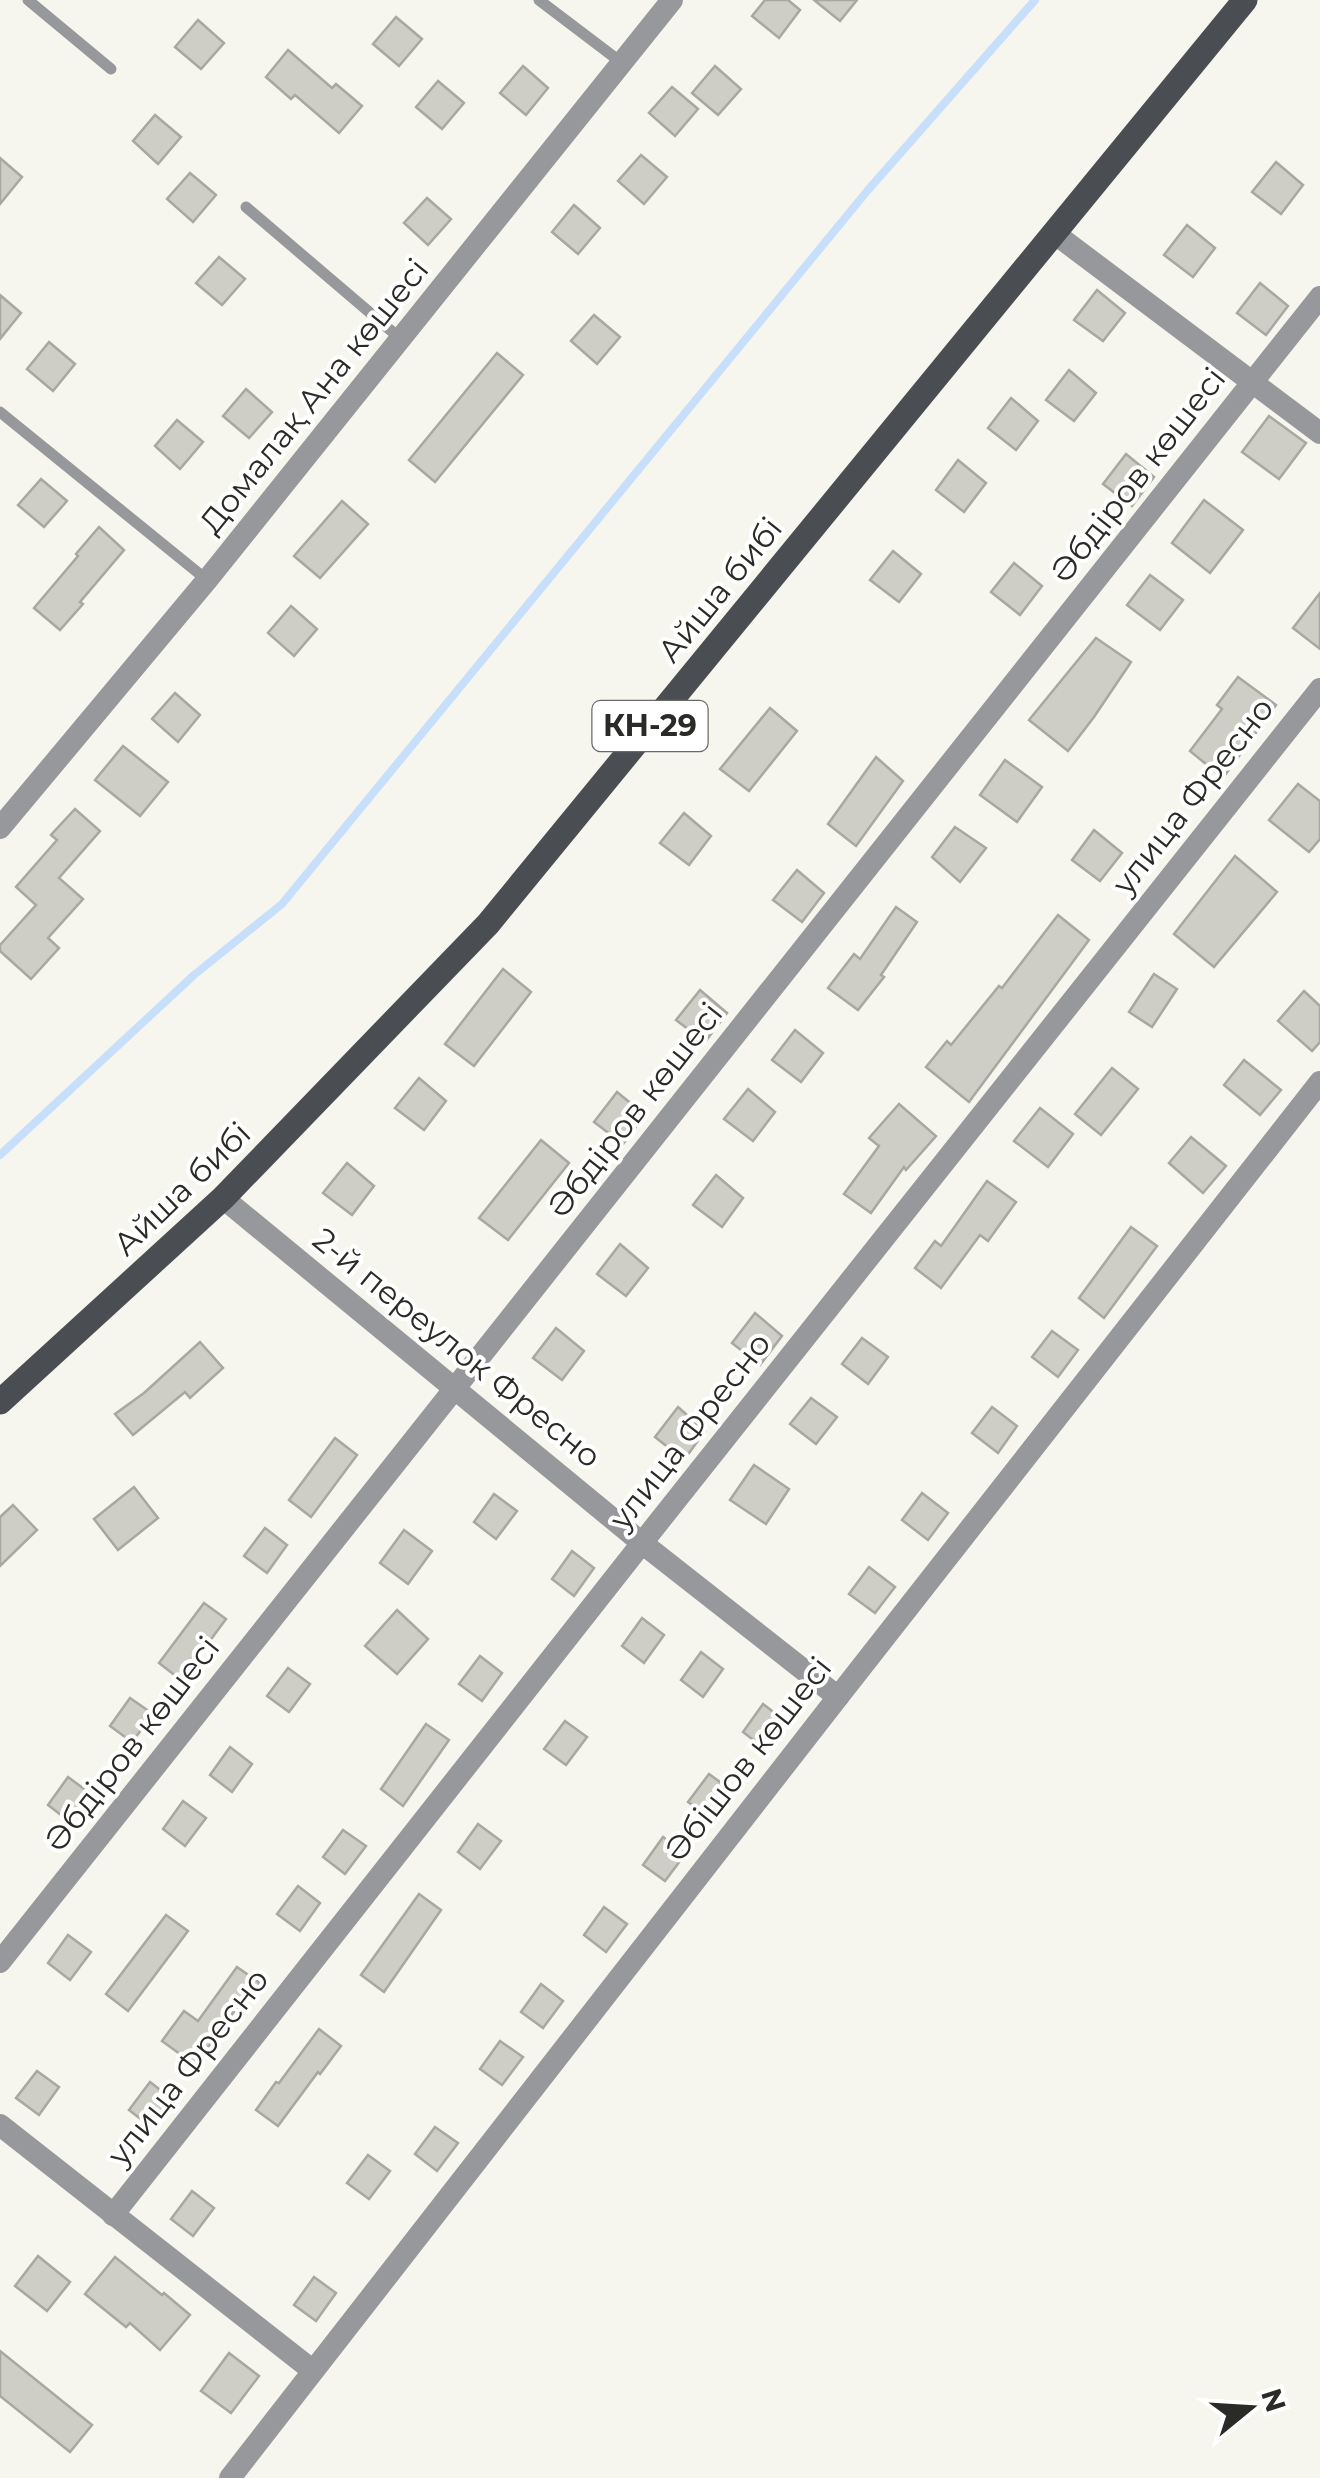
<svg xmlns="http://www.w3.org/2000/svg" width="1320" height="2478" font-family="Montserrat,sans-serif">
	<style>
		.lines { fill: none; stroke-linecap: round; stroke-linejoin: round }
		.stream { stroke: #c7dffa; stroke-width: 8 }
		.building { fill: #cecec6; stroke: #a8a8a1; stroke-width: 2.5 }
		.service { stroke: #96989b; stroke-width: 11 }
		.minor { stroke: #96989b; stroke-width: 22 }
		.primary { stroke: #4a4e52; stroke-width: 25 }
		.labels { text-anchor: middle; stroke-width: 8; stroke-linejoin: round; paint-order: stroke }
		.shield { fill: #fff; stroke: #6a6a68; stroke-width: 2.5 }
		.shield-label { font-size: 30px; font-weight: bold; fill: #2a2a27 }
		.street-label { font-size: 32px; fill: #2a2a27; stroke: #fff }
	</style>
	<rect width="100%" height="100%" fill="#f6f6ee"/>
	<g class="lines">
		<path class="stream" d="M0,1155L194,975L282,904L868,190L1035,0"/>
	</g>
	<g class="building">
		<path d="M765,0H788L800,10L779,38L752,16Z"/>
		<path d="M814,0H857L840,21Z"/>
		<path d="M396,17L422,39L399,66L373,44Z"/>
		<path d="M198,20L224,43L201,69L175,47Z"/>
		<path d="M288,50L332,88L336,84L362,106L339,133L295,95L291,99L266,77Z"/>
		<path d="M523,66L548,88L526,115L500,93Z"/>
		<path d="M715,66L741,89L718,115L692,93Z"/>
		<path d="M438,81L464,103L442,129L416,107Z"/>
		<path d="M672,87L698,109L675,136L649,113Z"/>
		<path d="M155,115L181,137L158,164L133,141Z"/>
		<path d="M641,155L667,177L644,204L618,181Z"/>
		<path d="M0,158L22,177L0,204Z"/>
		<path d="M1276,162L1303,185L1281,214L1252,192Z"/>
		<path d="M190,173L216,195L193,222L167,199Z"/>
		<path d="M427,198L451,219L428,245L404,223Z"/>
		<path d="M574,205L600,228L578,254L552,232Z"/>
		<path d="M1187,225L1215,248L1193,277L1164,255Z"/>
		<path d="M219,257L245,279L222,305L196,283Z"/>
		<path d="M1260,283L1288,306L1266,335L1237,313Z"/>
		<path d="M1097,290L1125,313L1103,341L1074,320Z"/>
		<path d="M0,295L21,313L0,339Z"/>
		<path d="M594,315L620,337L597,364L571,341Z"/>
		<path d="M49,342L75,364L53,391L27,369Z"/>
		<path d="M497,353L523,375L435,482L409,460Z"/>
		<path d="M1069,370L1096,393L1074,421L1046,400Z"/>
		<path d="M246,389L272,412L249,438L223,416Z"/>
		<path d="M1011,398L1038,421L1016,450L988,428Z"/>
		<path d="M1269,416L1306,443L1279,479L1242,452Z"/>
		<path d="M177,420L203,442L180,469L155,446Z"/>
		<path d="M1126,454L1154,477L1132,506L1103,484Z"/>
		<path d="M958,460L986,483L964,512L936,490Z"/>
		<path d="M41,479L67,501L44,527L18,505Z"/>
		<path d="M1204,500L1243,530L1210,573L1172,543Z"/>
		<path d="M342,501L368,524L320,578L294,556Z"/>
		<path d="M99,527L124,550L80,602L83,604L60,630L34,608L78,556L76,554Z"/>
		<path d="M893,551L921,574L899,602L870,580Z"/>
		<path d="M1014,563L1042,586L1020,615L991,592Z"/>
		<path d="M1150,575L1183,600L1160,630L1127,605Z"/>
		<path d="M1320,593V649L1293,628Z"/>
		<path d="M291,606L317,629L294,656L268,633Z"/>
		<path d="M1096,638L1131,662L1094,717L1068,751L1029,720Z"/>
		<path d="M1238,677L1276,705L1223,778L1190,751L1222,709L1217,705Z"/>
		<path d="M175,693L200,715L178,742L152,719Z"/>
		<path d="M770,708L797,731L749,791L720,769Z"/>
		<path d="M123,746L168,782L140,816L95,780Z"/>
		<path d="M876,757L903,781L856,846L828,824Z"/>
		<path d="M1005,760L1042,787L1017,822L980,795Z"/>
		<path d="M1298,784L1320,801V839L1309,852L1269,820Z"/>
		<path d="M75,809L100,831L59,878L83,899L48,938L59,948L31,979L0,951V945L36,905L16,887L57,840L51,835Z"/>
		<path d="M684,813L711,836L689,865L660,843Z"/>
		<path d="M955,827L986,848L960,882L932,857Z"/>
		<path d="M1094,830L1122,853L1100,881L1072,860Z"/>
		<path d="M1235,856L1277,892L1214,967L1174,934Z"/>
		<path d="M797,870L824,893L802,922L773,900Z"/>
		<path d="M896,907L917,922L881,975L884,977L858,1010L828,988L854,954L860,959Z"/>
		<path d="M1058,915L1089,940L969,1102L926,1067L947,1041L951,1045L999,986L1002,988Z"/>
		<path d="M503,969L531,992L474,1066L445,1044Z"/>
		<path d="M1154,974L1177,989L1152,1027L1129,1012Z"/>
		<path d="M700,990L727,1013L705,1042L676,1020Z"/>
		<path d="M1304,991L1320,1006V1042L1312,1051L1278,1021Z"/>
		<path d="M795,1030L823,1053L801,1082L772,1060Z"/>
		<path d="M1244,1060L1281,1090L1260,1115L1224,1085Z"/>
		<path d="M1112,1068L1138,1089L1101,1135L1075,1114Z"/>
		<path d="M419,1078L446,1101L424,1130L395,1108Z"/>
		<path d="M748,1089L775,1112L753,1141L724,1119Z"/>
		<path d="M617,1092L645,1115L623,1144L594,1122Z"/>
		<path d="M899,1104L936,1136L906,1170L904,1167L871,1213L844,1194L879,1146L869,1138Z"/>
		<path d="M1040,1108L1073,1134L1048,1167L1014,1141Z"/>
		<path d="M1191,1137L1226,1166L1203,1193L1169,1163Z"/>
		<path d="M541,1140L569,1163L508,1240L479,1218Z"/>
		<path d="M347,1163L374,1186L352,1215L323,1193Z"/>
		<path d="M716,1175L743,1198L722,1227L693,1205Z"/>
		<path d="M987,1181L1016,1202L988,1241L980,1235L941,1288L915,1268L935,1241L941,1246Z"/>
		<path d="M1131,1227L1157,1246L1104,1318L1079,1298Z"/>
		<path d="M620,1244L648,1268L626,1296L597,1274Z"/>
		<path d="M755,1313L782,1336L760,1365L732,1343Z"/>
		<path d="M556,1328L584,1351L562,1380L533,1358Z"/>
		<path d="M1052,1331L1078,1350L1058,1377L1032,1357Z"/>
		<path d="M862,1338L888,1357L868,1384L842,1364Z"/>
		<path d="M200,1342L223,1368L190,1398L185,1392L133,1435L115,1414L144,1393Z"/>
		<path d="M811,1398L837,1417L816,1444L790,1424Z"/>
		<path d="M678,1407L705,1431L684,1460L655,1437Z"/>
		<path d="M992,1407L1017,1426L998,1453L972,1433Z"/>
		<path d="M335,1438L357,1455L311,1517L289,1500Z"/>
		<path d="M754,1465L789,1489L766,1524L730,1500Z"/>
		<path d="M134,1487L158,1518L118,1550L94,1519Z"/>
		<path d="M922,1493L948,1513L928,1540L902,1520Z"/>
		<path d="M494,1494L517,1511L496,1539L474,1522Z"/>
		<path d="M13,1505L37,1530L0,1566V1517Z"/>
		<path d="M265,1528L287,1545L267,1573L244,1556Z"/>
		<path d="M404,1530L432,1551L408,1584L380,1563Z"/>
		<path d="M572,1551L594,1568L574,1596L552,1579Z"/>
		<path d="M869,1567L895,1587L875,1613L849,1594Z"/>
		<path d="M204,1603L226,1619L181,1680L159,1663Z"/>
		<path d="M397,1610L428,1639L397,1674L365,1646Z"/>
		<path d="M642,1618L664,1635L644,1663L622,1646Z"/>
		<path d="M701,1652L723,1669L703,1697L681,1680Z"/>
		<path d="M480,1656L502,1673L482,1701L459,1684Z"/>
		<path d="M288,1668L310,1684L289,1712L267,1696Z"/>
		<path d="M130,1698L153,1714L132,1742L110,1726Z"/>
		<path d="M763,1704L785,1721L765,1749L743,1732Z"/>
		<path d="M565,1721L587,1737L566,1765L544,1749Z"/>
		<path d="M426,1724L449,1740L403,1806L381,1789Z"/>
		<path d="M230,1747L252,1764L232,1792L210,1775Z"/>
		<path d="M709,1774L731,1790L710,1818L688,1802Z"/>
		<path d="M68,1777L91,1794L70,1822L48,1805Z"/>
		<path d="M183,1801L206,1818L185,1846L163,1829Z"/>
		<path d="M478,1824L501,1841L480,1869L458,1852Z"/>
		<path d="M343,1830L366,1846L345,1874L323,1857Z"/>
		<path d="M663,1837L686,1853L665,1881L643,1865Z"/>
		<path d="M298,1886L320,1903L300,1931L277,1914Z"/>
		<path d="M419,1894L441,1910L384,1992L361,1975Z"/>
		<path d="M604,1907L627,1924L606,1952L584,1935Z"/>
		<path d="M166,1915L188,1931L128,2011L106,1994Z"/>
		<path d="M68,1935L91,1952L70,1980L48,1963Z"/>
		<path d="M237,1967L260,1983L239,2011L236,2009L195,2065L162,2041L184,2011L198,2021Z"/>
		<path d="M541,1984L563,2001L543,2028L521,2012Z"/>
		<path d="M319,2029L341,2046L320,2074L318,2072L278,2126L256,2110L276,2082L279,2083Z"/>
		<path d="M500,2041L523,2057L502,2085L480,2069Z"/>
		<path d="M37,2071L59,2087L39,2115L16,2098Z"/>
		<path d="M150,2082L172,2099L151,2127L129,2110Z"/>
		<path d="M435,2127L458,2143L437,2171L415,2154Z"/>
		<path d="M368,2155L390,2171L369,2199L347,2183Z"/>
		<path d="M192,2191L214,2208L193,2236L171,2219Z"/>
		<path d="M38,2256L70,2282L47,2311L15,2286Z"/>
		<path d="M115,2257L162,2295L164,2293L190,2315L160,2350L130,2323L126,2327L85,2294Z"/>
		<path d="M314,2277L336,2293L316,2321L294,2305Z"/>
		<path d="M0,2351L92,2425L70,2452L0,2396Z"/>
		<path d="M229,2353L259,2376L231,2413L201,2391Z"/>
	</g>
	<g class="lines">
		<g class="service">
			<path d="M28,0L111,69"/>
			<path d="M539,0L622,63"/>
			<path d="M246,207L402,340"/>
			<path d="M0,412L207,580"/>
		</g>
		<g class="minor">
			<path d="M1054,233L1320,433"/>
			<path d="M0,828L207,580L672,0"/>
			<path d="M223,1198L642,1543L838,1697"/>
			<path d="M0,1962L1320,297"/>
			<path d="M0,2125L312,2370"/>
			<path d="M113,2215L642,1543L1320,689"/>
			<path d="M230,2478L838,1697L1320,1082"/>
		</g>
		<path class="primary" d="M0,1402L223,1198L488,924L1245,0"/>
	</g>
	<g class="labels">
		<rect class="shield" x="592.5" y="701" width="115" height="50" rx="8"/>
		<g class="shield-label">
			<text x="650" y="736">КН-29</text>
		</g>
		<g class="street-label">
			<text transform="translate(314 396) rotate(-51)" y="11">Домалақ Ана көшесі</text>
			<text transform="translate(1138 475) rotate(-52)" y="11">Әбдіров көшесі</text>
			<text transform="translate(720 590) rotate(-51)" y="11">Айша бибі</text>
			<text transform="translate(1193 796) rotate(-52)" y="11">улица Фресно</text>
			<text transform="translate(635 1110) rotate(-52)" y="11">Әбдіров көшесі</text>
			<text transform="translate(182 1189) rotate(-44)" y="11">Айша бибі</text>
			<text transform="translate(457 1348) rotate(39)" y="11">2-й переулок Фресно</text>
			<text transform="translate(690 1431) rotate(-52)" y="11">улица Фресно</text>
			<text transform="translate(132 1744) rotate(-52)" y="11">Әбдіров көшесі</text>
			<text transform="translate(748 1759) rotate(-52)" y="11">Әбішов көшесі</text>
			<text transform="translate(188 2067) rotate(-52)" y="11">улица Фресно</text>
		</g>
	</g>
	<g transform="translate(1250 2408) rotate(72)" stroke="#ffffff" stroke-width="8" paint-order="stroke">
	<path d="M0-8L18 38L0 25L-18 38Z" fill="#2a2a27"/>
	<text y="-15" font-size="28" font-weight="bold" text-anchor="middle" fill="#2a2a27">N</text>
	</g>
</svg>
